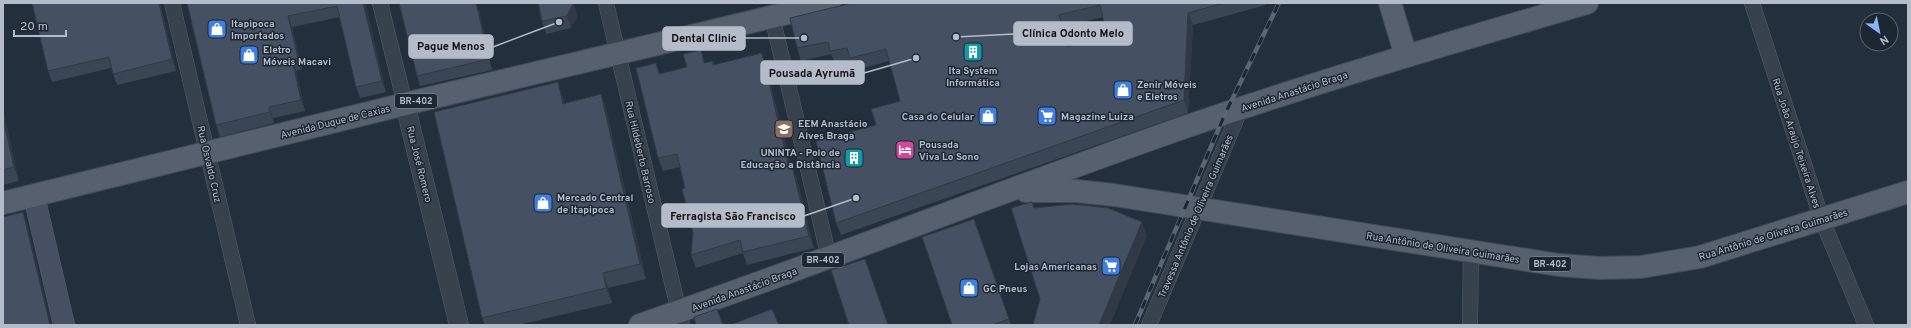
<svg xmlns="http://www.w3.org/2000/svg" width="1911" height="328" font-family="Overpass,sans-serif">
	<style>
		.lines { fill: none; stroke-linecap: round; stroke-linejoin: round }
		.minor-casing { stroke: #565f6c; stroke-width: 16 }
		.tertiary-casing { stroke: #565f6c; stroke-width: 20 }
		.secondary-casing { stroke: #565f6c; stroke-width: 22 }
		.primary-casing { stroke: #414a57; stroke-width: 24 }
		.minor { stroke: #38414e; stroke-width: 15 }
		.tertiary { stroke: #38414e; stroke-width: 19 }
		.secondary { stroke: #465061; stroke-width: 21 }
		.primary { stroke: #56606e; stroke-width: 22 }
		.rail-casing { stroke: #5a6575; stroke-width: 4.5 }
		.rail { stroke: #1d2633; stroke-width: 3; stroke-dasharray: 9; stroke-linecap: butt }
		.wall { fill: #3b4654; fill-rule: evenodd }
		.shaded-wall { fill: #303945 }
		.building { fill: #455162; stroke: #303945; fill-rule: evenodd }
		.labels { text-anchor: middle; stroke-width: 3; stroke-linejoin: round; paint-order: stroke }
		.shield { fill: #1d2633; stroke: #878f9c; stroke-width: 1 }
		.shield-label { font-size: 9px; font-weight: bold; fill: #b4bcc9 }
		.poi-label { font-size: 10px; font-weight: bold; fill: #b4bcc9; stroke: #1d2633; text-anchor: start }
		.street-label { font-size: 10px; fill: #b4bcc9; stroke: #1d2633 }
		.leader { fill: none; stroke: #b4bcc9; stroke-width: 1.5 }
		.callout-dot { fill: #b4bcc9; stroke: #1d2633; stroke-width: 1.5 }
		.callout { fill: #b4bcc9; stroke: #b4bcc9; stroke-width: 1.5 }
		.callout-label { font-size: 11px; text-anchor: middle; font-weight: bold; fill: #111 }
	</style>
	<rect width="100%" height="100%" fill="#242f3e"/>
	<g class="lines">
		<defs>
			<g id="minor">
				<path d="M172,3L248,325"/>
				<path d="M380,3L405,104"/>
				<path d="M606,3L682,325"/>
				<path d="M1752,3L1822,220L1866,325"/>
				<path d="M772,16L829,258"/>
				<path d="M1149,325L1241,108"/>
				<path d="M1470,325L1471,251"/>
			</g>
			<path id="tertiary" d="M405,104L459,325"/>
			<path id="secondary" d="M34,196L64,325"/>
			<g id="primary">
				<path d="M1390,3L1406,56"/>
				<path d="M1026,191H1076L1114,195L1559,265L1600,268L1641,267L1700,257L1908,192"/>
				<path d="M3,203L405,104L830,3"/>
				<path d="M640,325C824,262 1004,190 1188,126C1319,81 1453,42 1587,3"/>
			</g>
		</defs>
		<use href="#minor" class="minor-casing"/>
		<use href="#tertiary" class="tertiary-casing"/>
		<use href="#secondary" class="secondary-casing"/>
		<use href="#primary" class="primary-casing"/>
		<use href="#minor" class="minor"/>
		<use href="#tertiary" class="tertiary"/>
		<use href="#secondary" class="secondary"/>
		<use href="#primary" class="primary"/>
		<defs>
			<path id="rail" d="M1135,325L1225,114L1279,3"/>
		</defs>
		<use href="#rail" class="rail-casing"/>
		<use href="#rail" class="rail"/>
	</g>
	<g class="wall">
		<path d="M160,3L176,71L117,85L111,68L52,82L48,71Z"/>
		<path d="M187,3H365L386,92L360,98L356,87L340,17L292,27L302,69L296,71L305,111L273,118L274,123L220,137L216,125Z"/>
		<path d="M538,3H574L577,17L571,28L546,34L542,21Z"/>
		<path d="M852,3H1267L1266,5L1193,25L1188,113L841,235L836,223L876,125L900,101L890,61L854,70L850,60L835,64L831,54L801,61L797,48ZM1103,17L1107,35L1069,46L1063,27Z"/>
		<path d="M479,10L492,70L420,86L417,76Z"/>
		<path d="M713,61L714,64L766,66L791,166L797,179L814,248L747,265L743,253L696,268L691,255L693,233L685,188L680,167L663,171L658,158L656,63L660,74Z"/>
		<path d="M601,94L606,109L646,279L608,288L612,303L518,325H485L482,318L563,97L564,103Z"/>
		<path d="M3,111L19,181L3,185Z"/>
		<path d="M974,219L1011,325H952Z"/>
	</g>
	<g class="shaded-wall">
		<path d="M159,3H160L176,71L172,59Z"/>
		<path d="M363,3H365L386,92L382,81Z"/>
		<path d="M476,3L479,10L492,70L489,59Z"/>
		<path d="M573,3H574L577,17L571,28L567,16Z"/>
		<path d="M1188,13L1193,25L1188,113L1184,100Z"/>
		<path d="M1059,15L1063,27L1073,58L1068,46Z"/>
		<path d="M288,16L292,27L302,69L298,58Z"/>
		<path d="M701,50L705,63H704Z"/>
		<path d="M762,53L766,66L794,180L789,167Z"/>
		<path d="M292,60L296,71L305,111L301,100Z"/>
		<path d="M558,82L563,97L568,118L563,104Z"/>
		<path d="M601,94L606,109L646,279L640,264Z"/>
		<path d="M269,107L273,118L274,123L270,112Z"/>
		<path d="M3,111L19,181L14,167L3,119Z"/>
		<path d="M792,166L797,179L814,248L809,236Z"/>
		<path d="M23,212L27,223L51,325H50Z"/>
		<path d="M1142,222L1147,236L1110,325H1099Z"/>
		<path d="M603,273L608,288L612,303L606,288Z"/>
	</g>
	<g class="building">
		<path d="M32,3H159L172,59L113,74L109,57L48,71Z"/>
		<path d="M187,3H363L382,81L356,87L337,6L288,16L298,58L292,60L301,100L269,107L270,112L216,125Z"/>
		<path d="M399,3H476L489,59L417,76Z"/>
		<path d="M538,3H573V4L567,16L542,21Z"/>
		<path d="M852,3H1224L1188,13L1184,100L836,223L816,141L876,125L871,109L900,101L886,49L850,58L847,48L830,51L828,42L797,48L790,18ZM1100,5L1107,35L1068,46L1059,15Z"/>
		<path d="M701,50L704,63L713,61V65L762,53L789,167L792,166L809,236L743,252L740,240L691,255L693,233L682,189L685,188L677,154L658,158L636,68L656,63L659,74L687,67L683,54Z"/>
		<path d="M558,82L563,104L601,94L640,264L603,273L606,288L482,318L434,112Z"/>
		<path d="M3,119L14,167L3,170Z"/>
		<path d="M1032,202L1034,208L1073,204L1108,208L1142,222L1099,325H1033L1040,299L1011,208Z"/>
		<path d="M23,212L50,325H3V217Z"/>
		<path d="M974,219L1009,319L992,325H952L922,237Z"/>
		<path d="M865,259L888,325H849L831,270Z"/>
		<path d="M717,309L723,325H696L694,317Z"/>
		<path d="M772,309L779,325H730Z"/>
	</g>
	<defs>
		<symbol id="shop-square" viewBox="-11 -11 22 22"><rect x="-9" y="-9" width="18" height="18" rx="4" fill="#3f7fe0" stroke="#1d2633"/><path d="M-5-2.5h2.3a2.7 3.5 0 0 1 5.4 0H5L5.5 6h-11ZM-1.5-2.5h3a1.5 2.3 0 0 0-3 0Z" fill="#fff"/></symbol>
		<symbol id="building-square" viewBox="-11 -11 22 22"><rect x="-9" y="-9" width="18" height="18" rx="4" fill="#0f9aa8" stroke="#1d2633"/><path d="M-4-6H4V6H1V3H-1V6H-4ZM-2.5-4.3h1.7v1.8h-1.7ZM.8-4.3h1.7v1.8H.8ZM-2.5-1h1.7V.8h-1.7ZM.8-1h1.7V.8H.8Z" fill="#fff"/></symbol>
		<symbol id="supermarket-square" viewBox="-11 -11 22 22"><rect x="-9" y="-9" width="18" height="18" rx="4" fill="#3f7fe0" stroke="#1d2633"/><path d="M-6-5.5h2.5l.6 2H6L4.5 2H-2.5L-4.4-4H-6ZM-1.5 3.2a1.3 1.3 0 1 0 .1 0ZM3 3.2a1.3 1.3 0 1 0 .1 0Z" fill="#fff"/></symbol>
		<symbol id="school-square" viewBox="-11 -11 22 22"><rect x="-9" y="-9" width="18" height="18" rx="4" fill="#8d6e63" stroke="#1d2633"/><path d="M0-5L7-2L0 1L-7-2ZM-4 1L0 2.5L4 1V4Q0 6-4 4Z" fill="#fff"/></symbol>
		<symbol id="hotel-square" viewBox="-11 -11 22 22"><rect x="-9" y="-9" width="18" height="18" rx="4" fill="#d1479c" stroke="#1d2633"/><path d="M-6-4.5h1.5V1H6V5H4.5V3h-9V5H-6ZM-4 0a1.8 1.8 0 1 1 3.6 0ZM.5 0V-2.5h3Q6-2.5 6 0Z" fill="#fff"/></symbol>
	</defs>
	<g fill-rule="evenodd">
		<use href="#shop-square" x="206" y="18" width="22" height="22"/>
		<use href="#building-square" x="962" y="41" width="22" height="22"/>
		<use href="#shop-square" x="238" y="44" width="22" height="22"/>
		<use href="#shop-square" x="1112" y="79" width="22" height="22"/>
		<use href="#shop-square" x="977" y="105" width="22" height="22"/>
		<use href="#supermarket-square" x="1036" y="105" width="22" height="22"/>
		<use href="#school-square" x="773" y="118" width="22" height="22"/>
		<use href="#hotel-square" x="894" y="139" width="22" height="22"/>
		<use href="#building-square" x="843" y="147" width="22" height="22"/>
		<use href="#shop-square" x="532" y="192" width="22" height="22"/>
		<use href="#supermarket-square" x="1100" y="255" width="22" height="22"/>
		<use href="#shop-square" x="958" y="277" width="22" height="22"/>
	</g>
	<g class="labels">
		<g class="shield">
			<rect x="395" y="94" width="42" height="14" rx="3"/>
			<rect x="802" y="253" width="42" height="14" rx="3"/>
			<rect x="1529" y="257" width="42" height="14" rx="3"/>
		</g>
		<g class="shield-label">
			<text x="416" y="104">BR-402</text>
			<text x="823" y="263">BR-402</text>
			<text x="1550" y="267">BR-402</text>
		</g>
		<g class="poi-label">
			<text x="231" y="27">Itapipoca<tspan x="231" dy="12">Importados</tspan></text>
			<text x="263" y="53">Eletro<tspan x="263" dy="12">Móveis Macavi</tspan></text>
			<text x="973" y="74" text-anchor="middle">Ita System<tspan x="973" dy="12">Informática</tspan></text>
			<text x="1137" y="88">Zenir Móveis<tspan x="1137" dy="12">e Eletros</tspan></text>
			<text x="974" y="120" text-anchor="end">Casa do Celular</text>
			<text x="1061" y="120">Magazine Luiza</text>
			<text x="798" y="127">EEM Anastácio<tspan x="798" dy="12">Alves Braga</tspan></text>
			<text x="919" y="148">Pousada<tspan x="919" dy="12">Viva Lo Sono</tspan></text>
			<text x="840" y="156" text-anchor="end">UNINTA - Polo de<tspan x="840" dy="12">Educação a Distância</tspan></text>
			<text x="557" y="201">Mercado Central<tspan x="557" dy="12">de Itapipoca</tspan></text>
			<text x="1097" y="270" text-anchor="end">Lojas Americanas</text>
			<text x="983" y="292">GC Pneus</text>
		</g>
		<g class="street-label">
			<text transform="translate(1294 91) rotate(-18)" y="4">Avenida Anastácio Braga</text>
			<text transform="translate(335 121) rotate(-14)" y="4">Avenida Duque de Caxias</text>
			<text transform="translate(1797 143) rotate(72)" y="4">Rua João Araújo Teixeira Alves</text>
			<text transform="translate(641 152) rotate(77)" y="4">Rua Hildeberto Barroso</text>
			<text transform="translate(210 164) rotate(77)" y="4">Rua Osvaldo Cruz</text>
			<text transform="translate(420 164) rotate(76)" y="4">Rua José Romero</text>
			<text transform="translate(1195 216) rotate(-67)" y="4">Travessa Antônio de Oliveira Guimarães</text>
			<text transform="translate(1773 234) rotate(-17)" y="4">Rua Antônio de Oliveira Guimarães</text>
			<text transform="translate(1443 247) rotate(9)" y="4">Rua Antônio de Oliveira Guimarães</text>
			<text transform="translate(744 289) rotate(-20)" y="4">Avenida Anastácio Braga</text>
		</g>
	</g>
	<path class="leader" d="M956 37L1014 34M804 38L745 38M559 22L493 47M916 58L864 73M856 198L804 216"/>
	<g class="callout-dot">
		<circle cx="956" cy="37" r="4"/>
		<circle cx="804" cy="38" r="4"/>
		<circle cx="559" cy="22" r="4"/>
		<circle cx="916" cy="58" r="4"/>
		<circle cx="856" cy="198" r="4"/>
	</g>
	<g class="callout">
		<rect x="1014" y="22" width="118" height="23" rx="4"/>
		<rect x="663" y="27" width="82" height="23" rx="4"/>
		<rect x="409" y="35" width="84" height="23" rx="4"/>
		<rect x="761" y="61" width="103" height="23" rx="4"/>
		<rect x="662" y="204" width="142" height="23" rx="4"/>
	</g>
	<g class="callout-label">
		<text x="1073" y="37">Clínica Odonto Melo</text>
		<text x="704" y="42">Dental Clinic</text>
		<text x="451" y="50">Pague Menos</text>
		<text x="812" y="77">Pousada Ayrumã</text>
		<text x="733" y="220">Ferragista São Francisco</text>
	</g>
	<rect width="1911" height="328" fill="none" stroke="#b4bcc9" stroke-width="8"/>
	<g transform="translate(1879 32) rotate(147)"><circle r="19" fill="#1d2633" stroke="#59626f"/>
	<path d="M0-3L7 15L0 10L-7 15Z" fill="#8ab4f8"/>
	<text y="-6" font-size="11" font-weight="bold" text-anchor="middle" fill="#b4bcc9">N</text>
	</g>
	<path d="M14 30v6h52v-6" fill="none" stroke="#b4bcc9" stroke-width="2"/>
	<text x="20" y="30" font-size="12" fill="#b4bcc9" stroke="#1d2633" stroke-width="3" paint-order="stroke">20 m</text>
</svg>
